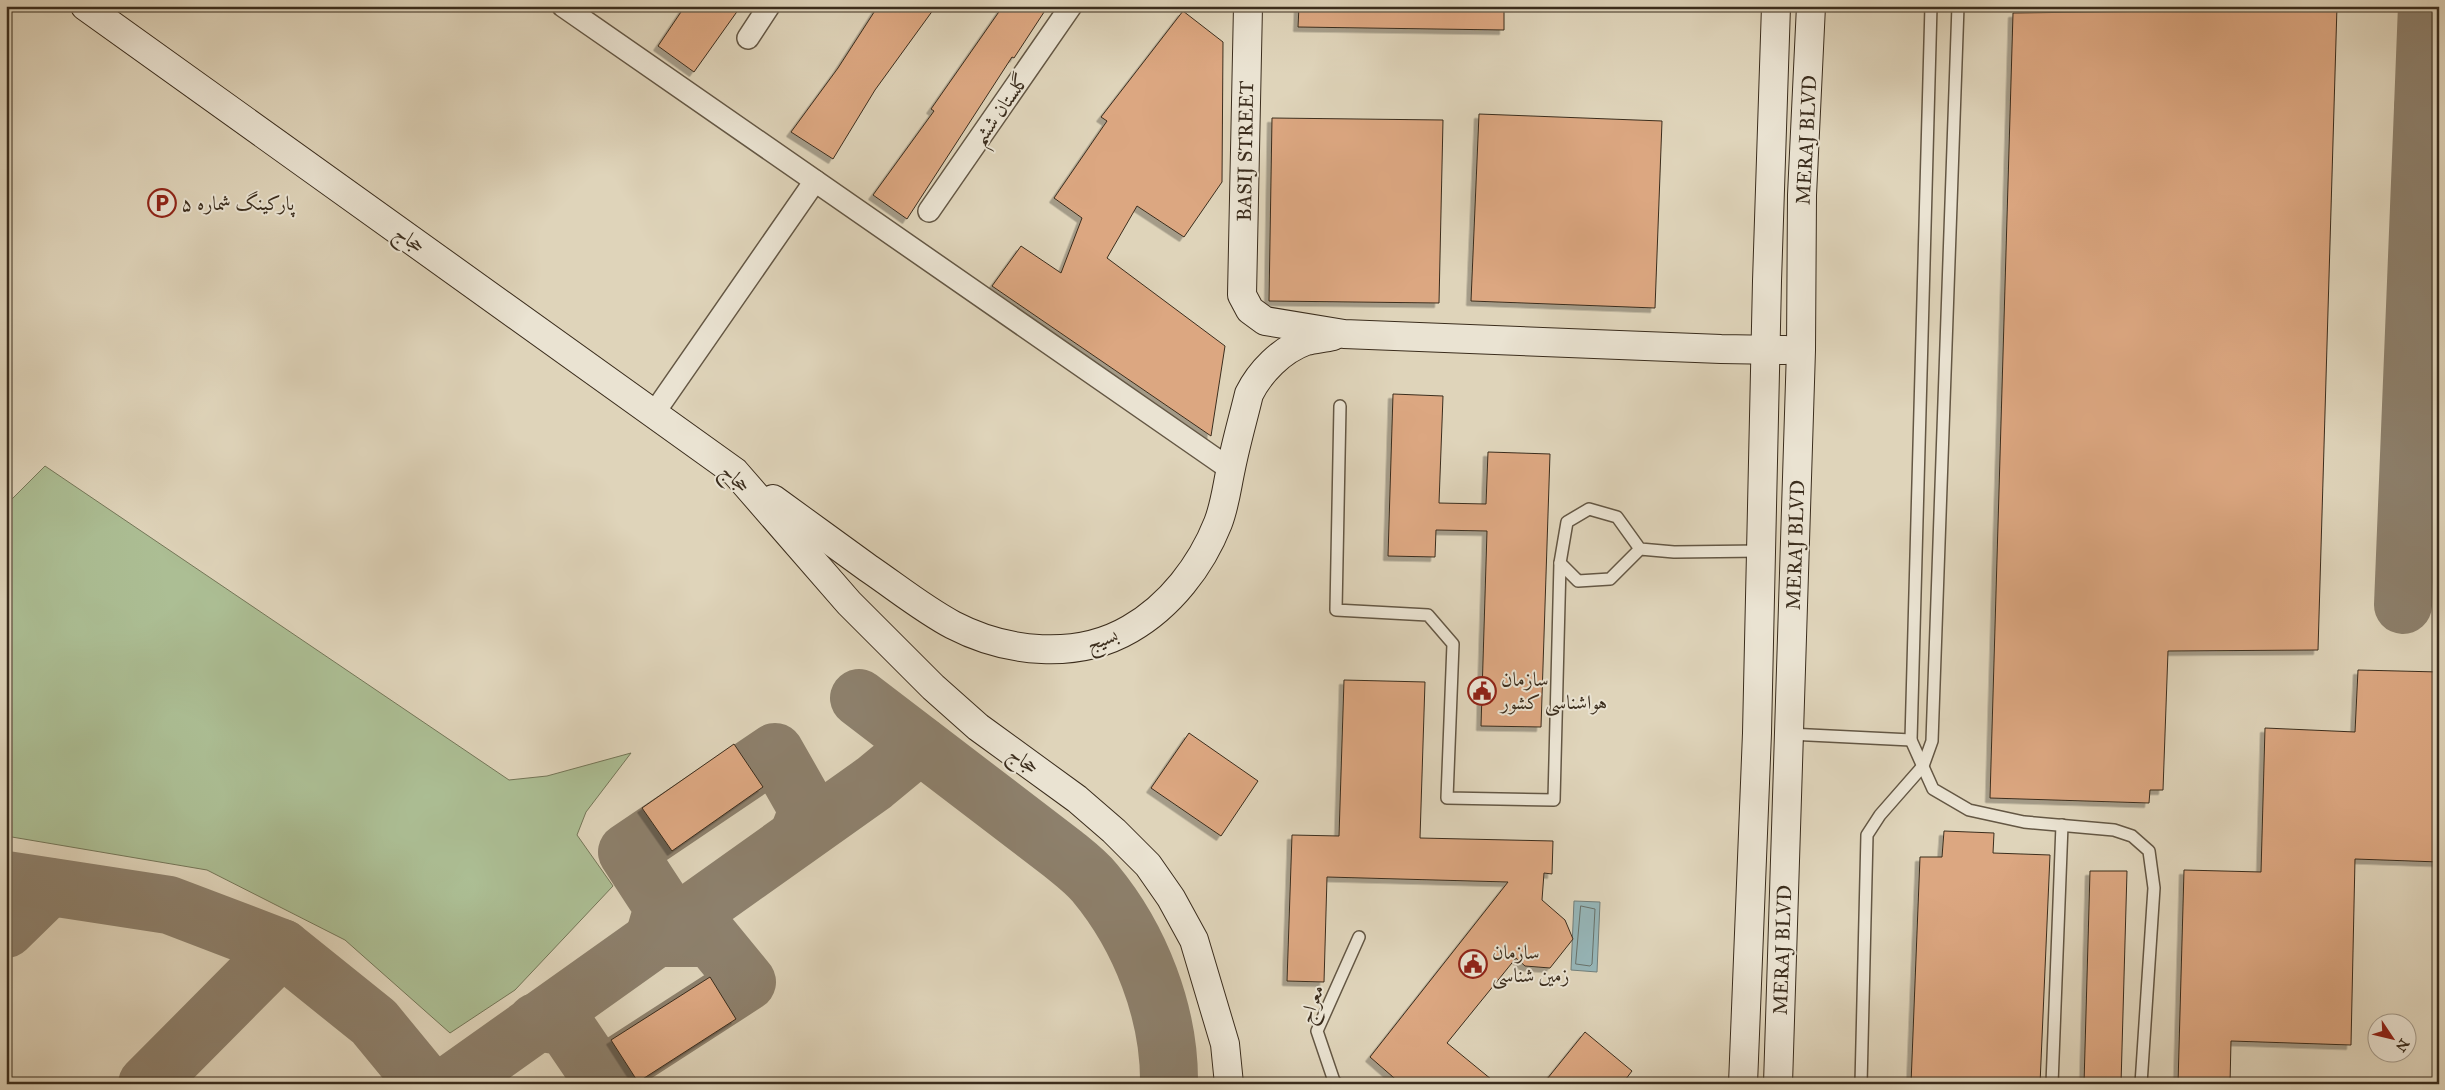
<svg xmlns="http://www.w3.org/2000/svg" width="2445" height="1090" font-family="'IM FELL Great Primer',Amiri,serif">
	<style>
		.green { fill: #acbe94; stroke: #747658 }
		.water { fill: #96b6b9; stroke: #727f7b }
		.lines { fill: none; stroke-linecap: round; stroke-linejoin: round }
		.shore { stroke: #68726b; stroke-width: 1 }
		.taxiway { stroke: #8d806c; stroke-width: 58 }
		.building { fill: #dca781; stroke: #3b2d1d; filter: url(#shadow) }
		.lane-casing { stroke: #645744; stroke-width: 14 }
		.street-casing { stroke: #645744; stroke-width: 24 }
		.secondary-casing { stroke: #3b2d1d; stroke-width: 30 }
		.lane { stroke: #eae3d2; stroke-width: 11 }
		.street { stroke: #eae3d2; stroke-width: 21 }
		.secondary { stroke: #eae3d2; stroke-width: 28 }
		.labels { text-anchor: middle; stroke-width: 4; stroke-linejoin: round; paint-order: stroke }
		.street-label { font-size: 20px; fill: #3b2d1d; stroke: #eae3d2 }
		.poi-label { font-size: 20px; fill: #3b2d1d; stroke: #eae3d2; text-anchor: start }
	</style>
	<defs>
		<filter id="shadow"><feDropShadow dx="-4.5" dy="4.5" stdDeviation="0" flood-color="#0004"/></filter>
	</defs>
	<rect width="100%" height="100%" fill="#dfd4ba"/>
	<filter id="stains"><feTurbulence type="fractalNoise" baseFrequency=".004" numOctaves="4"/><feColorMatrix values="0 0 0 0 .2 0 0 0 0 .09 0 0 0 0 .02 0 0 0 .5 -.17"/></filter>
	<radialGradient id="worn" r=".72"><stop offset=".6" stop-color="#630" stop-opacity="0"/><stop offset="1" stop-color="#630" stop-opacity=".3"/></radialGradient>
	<path class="green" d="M45,466L509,780L547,776L631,753L586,812L577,835L613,886L515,990L450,1033L345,940L207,870L6,836V505Z"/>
	<path class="water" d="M1574,901L1600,902L1597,972L1571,970Z"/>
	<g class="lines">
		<path class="shore" d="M1581,906L1595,909L1592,964L1590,966L1576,964Z"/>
		<g class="taxiway">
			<path d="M2427,6L2423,108L2439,119"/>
			<path d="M2403,605L2423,108"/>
			<path d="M859,698L1063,854C1074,863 1086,872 1095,883C1140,937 1170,1013 1169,1084"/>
			<path d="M6,880L169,905L282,948L374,1022L425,1084"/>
			<path d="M6,929L49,887"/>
			<path d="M536,1022L566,1027L600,1077L747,982L711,938H654L663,907L627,852L775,752L808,810L798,836"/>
			<path d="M147,1084L282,948"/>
			<path d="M451,1084L874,783L920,745"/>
		</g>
	</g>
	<g class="building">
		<path d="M685,6H741L694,72L658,46Z"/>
		<path d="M878,6H936L875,90L833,159L791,132L838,68Z"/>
		<path d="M1003,6H1048L1014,58L1012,57L907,219L873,195L934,111L931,109Z"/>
		<path d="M1299,6H1504V30L1298,27Z"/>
		<path d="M2171,6H2337L2318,650L2168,651L2163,790H2150L2149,803L1990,798L2013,13L2171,11Z"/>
		<path d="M1183,11L1223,42L1222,182L1184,237L1137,206L1107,258L1225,346L1211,436L992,286L1021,246L1061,273L1082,218L1054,198L1107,121L1101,117Z"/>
		<path d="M1479,114L1662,121L1655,308L1471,301Z"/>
		<path d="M1272,118L1443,120L1439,303L1269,301Z"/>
		<path d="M1393,394L1443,396L1439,503L1486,504L1488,452L1550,454L1541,727L1481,726L1487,531L1436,530L1435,557L1388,556Z"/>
		<path d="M2358,670L2439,672V862L2355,859L2351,1045L2231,1041L2230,1084H2178L2184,870L2261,872L2265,728L2355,732Z"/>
		<path d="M1344,680L1425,682L1420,838L1553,841L1552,874L1544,873L1542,900L1565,920L1573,939L1550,968L1525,966L1516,958L1447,1043L1497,1084H1401L1370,1057L1508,882L1327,877L1324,982L1287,981L1292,835L1339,836Z"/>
		<path d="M1189,733L1258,781L1221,836L1151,788Z"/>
		<path d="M734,744L763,787L672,851L642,808Z"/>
		<path d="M1944,831L1994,833L1993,853L2050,855L2040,1084H1911L1920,857H1942Z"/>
		<path d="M2090,871H2127L2121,1084H2084Z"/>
		<path d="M710,977L736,1019L638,1082L611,1040Z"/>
		<path d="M1585,1032L1632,1071L1622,1084H1543Z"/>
	</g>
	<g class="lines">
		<defs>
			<g id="lane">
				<path d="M1931,6L1911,740L1933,789L1969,810L2024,822L2114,830L2132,836L2149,851L2154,888L2141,1084"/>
				<path d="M1340,406L1336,610L1428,615L1453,644L1447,798L1554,800L1560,563"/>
				<path d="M1640,549L1617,517L1589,509L1567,522L1560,563L1578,581L1610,579L1640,549L1674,552L1762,551"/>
				<path d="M1789,734L1911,740"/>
				<path d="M1338,1084L1334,1081L1317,1031L1359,937"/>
				<path d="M1861,1084L1867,835L1880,815L1923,766L1932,741L1958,6"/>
				<path d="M2052,1084L2062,825"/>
			</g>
			<g id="street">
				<path d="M563,6L1230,469"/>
				<path d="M748,38L769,6"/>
				<path d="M929,211L1071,6"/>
				<path d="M654,413L815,181"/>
			</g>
			<g id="secondary">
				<path d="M85,6L735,472L849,603L933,687L978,727L1077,799L1114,831L1148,865L1171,898L1194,940L1225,1044L1229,1084"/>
				<path d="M1248,6L1242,295L1250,310L1265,321L1344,334L1721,349L1785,350"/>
				<path d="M773,499C805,522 836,545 868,568C896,587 923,609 953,625C1007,653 1077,660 1130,629C1170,606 1201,566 1218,523C1225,505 1227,486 1231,468C1236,443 1243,419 1249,394C1260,372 1281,350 1306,341C1314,339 1324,338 1333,336"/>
				<path d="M1743,1084L1757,733L1767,281L1776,6"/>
				<path d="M1778,1084L1801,350L1802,195L1811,6"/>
			</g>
		</defs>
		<use href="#lane" class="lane-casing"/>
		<use href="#street" class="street-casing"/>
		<use href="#secondary" class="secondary-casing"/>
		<use href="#lane" class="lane"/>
		<use href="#street" class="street"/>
		<use href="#secondary" class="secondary"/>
	</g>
	<defs>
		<symbol id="parking-ring" viewBox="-11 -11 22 22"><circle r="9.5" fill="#eae3d2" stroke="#8f2418" stroke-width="1.5"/><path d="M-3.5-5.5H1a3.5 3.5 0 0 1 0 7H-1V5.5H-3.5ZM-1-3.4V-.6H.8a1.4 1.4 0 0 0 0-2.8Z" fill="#8f2418"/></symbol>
		<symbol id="civic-ring" viewBox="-11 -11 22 22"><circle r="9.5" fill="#eae3d2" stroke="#8f2418" stroke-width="1.5"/><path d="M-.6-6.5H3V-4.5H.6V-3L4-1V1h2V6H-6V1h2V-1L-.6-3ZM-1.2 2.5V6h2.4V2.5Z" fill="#8f2418"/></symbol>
	</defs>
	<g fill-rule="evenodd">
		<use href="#parking-ring" x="146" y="187" width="32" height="32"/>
		<use href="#civic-ring" x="1466" y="675" width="32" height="32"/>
		<use href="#civic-ring" x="1457" y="948" width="32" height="32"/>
	</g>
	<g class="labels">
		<g class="street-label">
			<text transform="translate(1000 109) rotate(-55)" y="7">گلستان ششم</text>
			<text transform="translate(1806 140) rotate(-87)" y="7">MERAJ BLVD</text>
			<text transform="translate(1245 151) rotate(-89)" y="7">BASIJ STREET</text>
			<text transform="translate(410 239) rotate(36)" y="7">حجاج</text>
			<text transform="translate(736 478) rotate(44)" y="7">حجاج</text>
			<text transform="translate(1795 545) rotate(-88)" y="7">MERAJ BLVD</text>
			<text transform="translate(1102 639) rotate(-19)" y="7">بسیج</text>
			<text transform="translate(1024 760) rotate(36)" y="7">حجاج</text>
			<text transform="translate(1782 950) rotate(-88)" y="7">MERAJ BLVD</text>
			<text transform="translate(1311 1004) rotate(-71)" y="7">معراج</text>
		</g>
		<g class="poi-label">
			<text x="181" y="210">پارکینگ شماره ۵</text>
			<text x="1501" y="686">سازمان<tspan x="1501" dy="23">هواشناسی کشور</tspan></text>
			<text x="1492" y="959">سازمان<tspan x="1492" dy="23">زمین شناسی</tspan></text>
		</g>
	</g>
	<rect width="2445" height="1090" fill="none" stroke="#dfd4ba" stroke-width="25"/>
	<rect x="8" y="8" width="2430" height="1075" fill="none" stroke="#3b2d1d" stroke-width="2.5"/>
	<rect x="12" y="12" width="2420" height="1065" fill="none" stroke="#3b2d1d"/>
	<g transform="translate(2392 1038) rotate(125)"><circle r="24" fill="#eae3d2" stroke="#a49a8a"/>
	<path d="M0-4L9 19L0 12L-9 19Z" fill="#8f2418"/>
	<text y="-8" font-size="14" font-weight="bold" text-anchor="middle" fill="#3b2d1d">N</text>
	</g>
	<rect width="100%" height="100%" filter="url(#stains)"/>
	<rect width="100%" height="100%" fill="url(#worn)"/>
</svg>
